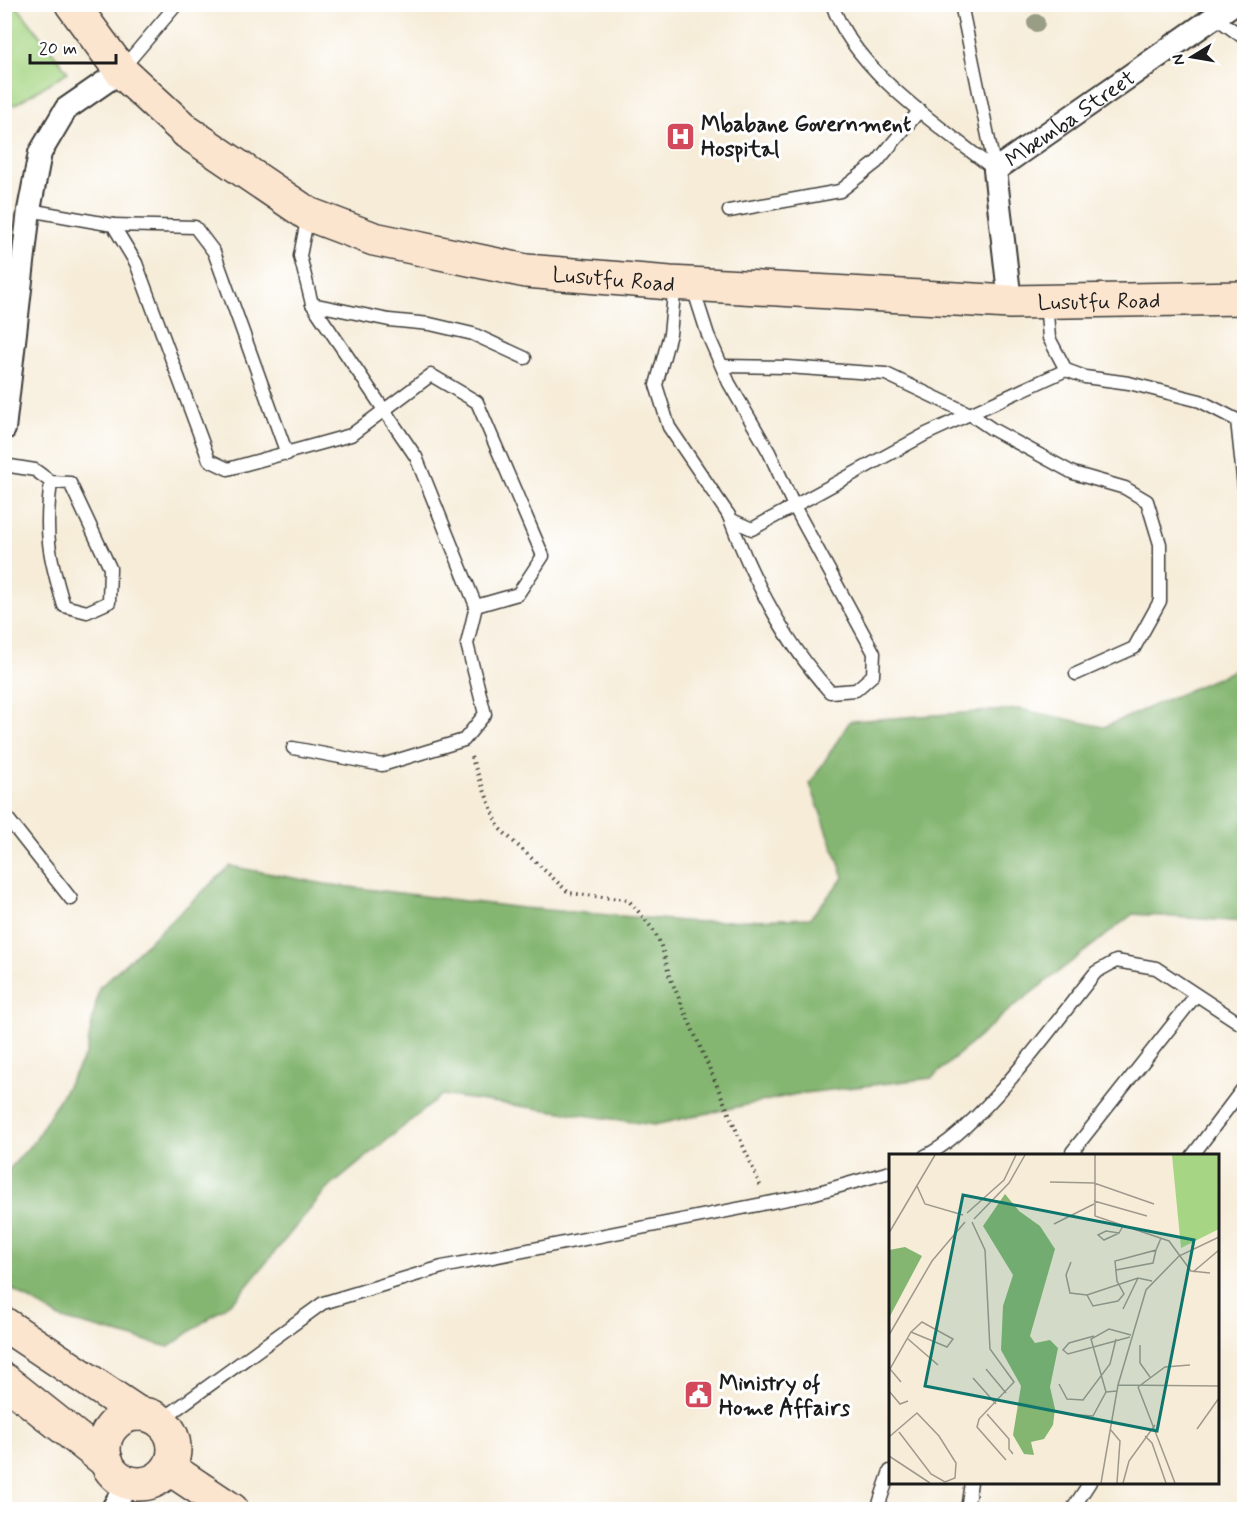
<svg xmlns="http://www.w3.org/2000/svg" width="1249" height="1514" font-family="Mynerve,sans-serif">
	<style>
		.green { fill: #a6d583; stroke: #617850; stroke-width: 1.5 }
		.forest { fill: #84b671; stroke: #506946; stroke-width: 1.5 }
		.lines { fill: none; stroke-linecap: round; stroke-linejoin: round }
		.lane-casing { stroke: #3d3b38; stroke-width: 15 }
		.street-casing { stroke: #3d3b38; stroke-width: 26 }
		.secondary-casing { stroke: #3d3b38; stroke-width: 36 }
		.path { stroke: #3d3b38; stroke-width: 4; stroke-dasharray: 1.5 4.5; stroke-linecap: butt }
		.lane { stroke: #fff; stroke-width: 12 }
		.street { stroke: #fff; stroke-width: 22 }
		.secondary { stroke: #fce5cf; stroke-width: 33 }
		.tree { fill: #989d84 }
		.labels { text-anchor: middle; stroke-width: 6; stroke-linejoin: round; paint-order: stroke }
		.street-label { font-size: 22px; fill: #1c1c1c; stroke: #fff }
		.poi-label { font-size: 22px; font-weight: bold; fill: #1c1c1c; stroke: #fff; text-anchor: start }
		.inset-road { fill: none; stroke: #9f998d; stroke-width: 1.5 }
		.view { fill: #0f766e; fill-opacity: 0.15; stroke: #0f766e; stroke-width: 3 }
		.inset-edge { fill: none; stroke: #1c1c1c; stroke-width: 3 }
	</style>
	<rect width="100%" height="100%" fill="#fff"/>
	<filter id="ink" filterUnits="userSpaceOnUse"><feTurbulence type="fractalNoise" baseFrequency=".0167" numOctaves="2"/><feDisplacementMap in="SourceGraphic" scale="12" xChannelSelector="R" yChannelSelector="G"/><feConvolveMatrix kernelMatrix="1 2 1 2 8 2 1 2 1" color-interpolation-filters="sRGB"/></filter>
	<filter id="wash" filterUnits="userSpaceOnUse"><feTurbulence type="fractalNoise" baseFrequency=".008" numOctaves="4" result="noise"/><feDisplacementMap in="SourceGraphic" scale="24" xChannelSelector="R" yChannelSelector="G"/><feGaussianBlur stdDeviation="1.35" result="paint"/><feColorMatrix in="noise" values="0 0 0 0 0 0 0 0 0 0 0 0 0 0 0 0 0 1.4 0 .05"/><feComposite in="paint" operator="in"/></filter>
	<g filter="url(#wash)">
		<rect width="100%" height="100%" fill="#f6ecd8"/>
		<path class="green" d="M5,4L16,5L68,72L14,105L5,107Z"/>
		<path class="forest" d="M1235,670H1244V922L1133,914L1008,1011L932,1078L797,1094L654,1125L442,1095L325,1191L238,1297L169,1347L62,1319L5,1285V1174L35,1140L86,1054L99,988L230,866L325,884L523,908L695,922L810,918L844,877L810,784L850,721L1020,709L1104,727Z"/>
	</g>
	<g filter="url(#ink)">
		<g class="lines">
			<defs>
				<g id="lane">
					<path d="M832,4C854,71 941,127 995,170"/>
					<path d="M961,4L995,170"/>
					<path d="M1215,17L1244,38"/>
					<path d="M121,70L177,4"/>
					<path d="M29,210L113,225L136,263L209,460L228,469L351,435L431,375L477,402L543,556L518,594L476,606"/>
					<path d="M729,211L840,191L877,162L920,110"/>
					<path d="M113,225L195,227L214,252L287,454"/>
					<path d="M675,284L670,334L656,385L669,427L732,520L752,529L926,434L1066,370"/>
					<path d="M692,285L708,335L729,383L769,452L794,506L874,653L873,675L856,690L830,692C785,642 751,576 728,514"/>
					<path d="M1046,302L1049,338L1066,370L1085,377L1129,383L1200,401L1237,420L1244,487"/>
					<path d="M312,304L389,320L430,324L473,334L525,358"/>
					<path d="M722,366L787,367L886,374L970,414L992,429L1073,473L1125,488L1147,501L1160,544V601L1134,648L1076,674"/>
					<path d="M4,465L35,470L51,482L70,483L110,568L109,602L87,612L64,606C49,557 44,533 51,482"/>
					<path d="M293,748L382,765L464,740L485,714L467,644L476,606L416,457L312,304L300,256L308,215"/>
					<path d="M4,814L71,899"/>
					<path d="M1072,1152L1196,995"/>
					<path d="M925,1156C980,1130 1055,1022 1096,972L1116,961L1156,968L1244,1026"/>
					<path d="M1192,1156L1244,1087"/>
					<path d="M160,1421L323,1303L442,1267L808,1195L890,1172"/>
					<path d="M877,1510L890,1471"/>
					<path d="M967,1510L971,1482"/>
					<path d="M1072,1510L1090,1482"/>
				</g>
				<g id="street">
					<path id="s1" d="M1010,302L995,170L1233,4"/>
					<path d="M4,429L29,210L40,153L66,109L121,71"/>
					<path d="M112,1510L128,1483"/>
				</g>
				<g id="secondary">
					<path id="s2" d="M72,4L121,71L187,132L308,214L374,239L526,271L670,283L1010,302L1244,298"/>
					<path d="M4,1324L139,1414"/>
					<path d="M4,1380L107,1462"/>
					<circle cx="139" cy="1449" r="35"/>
					<path d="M169,1468L232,1510"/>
				</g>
			</defs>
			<use href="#lane" class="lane-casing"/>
			<use href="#street" class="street-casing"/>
			<use href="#secondary" class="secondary-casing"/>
			<path class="path" d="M471,757L499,828L569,893L628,900C655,930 660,935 669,975L760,1185"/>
			<use href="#lane" class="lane"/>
			<use href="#street" class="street"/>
			<use href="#secondary" class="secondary"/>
		</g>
		<circle class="tree" cx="1036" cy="23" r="9"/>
	</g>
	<defs>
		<symbol id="hospital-square" viewBox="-11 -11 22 22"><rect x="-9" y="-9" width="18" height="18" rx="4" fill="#d1495b" stroke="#fff"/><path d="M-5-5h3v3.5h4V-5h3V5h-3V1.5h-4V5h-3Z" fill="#fff"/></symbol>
		<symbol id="civic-square" viewBox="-11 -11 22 22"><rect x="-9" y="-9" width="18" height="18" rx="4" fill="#d1495b" stroke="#fff"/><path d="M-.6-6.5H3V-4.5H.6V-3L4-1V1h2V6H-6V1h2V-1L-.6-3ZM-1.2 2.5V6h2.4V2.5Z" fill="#fff"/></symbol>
	</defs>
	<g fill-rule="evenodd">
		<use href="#hospital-square" x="664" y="120" width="33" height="33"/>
		<use href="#civic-square" x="682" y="1378" width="33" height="33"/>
	</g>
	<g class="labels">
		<g class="street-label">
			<text dy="8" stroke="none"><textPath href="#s1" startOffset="224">Mbemba Street</textPath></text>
			<text dy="8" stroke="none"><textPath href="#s2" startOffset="633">Lusutfu Road</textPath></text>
			<text dy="8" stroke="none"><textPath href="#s2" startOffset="1119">Lusutfu Road</textPath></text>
		</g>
		<g class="poi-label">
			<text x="701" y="131">Mbabane Government<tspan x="701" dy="25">Hospital</tspan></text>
			<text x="719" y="1390">Ministry of<tspan x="719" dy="25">Home Affairs</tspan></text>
		</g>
	</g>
	<g transform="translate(889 1154)">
		<rect width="330" height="330" fill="#f6ecd8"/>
		<path d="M283,1H330V75L292,94Z" fill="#a6d583"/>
		<path d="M116,40L130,57L151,72L166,95L141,182L146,189L161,186L169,194L161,233L166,255L164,271L155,285L142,288L145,301L135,300L124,281L132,232L112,196L114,152L124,121L94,72ZM16,93L33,102L0,164V96Z" fill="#84b671"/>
		<path class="inset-road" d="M206,1V62L280,87L302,117L321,119M161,28L205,29L265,50M28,32L36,50L74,61M205,47L258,62M78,59L115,26L127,1M85,65L120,29L136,1M83,68L96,96L101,195L125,228L90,265L88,273L117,306M165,70L205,50M0,79L46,1M230,79L215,86L209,81L217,77L230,79L234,72M182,108L177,121L181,139L198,141L249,124L263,127M227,116L264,109L267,96M304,118L330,96M198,141L204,152L229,147L235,140L228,127L226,107L267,96L272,84M234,155L249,124M0,181L43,107L76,68M205,182L180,189L174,196L179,200L241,183M19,185L49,211M251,191V209L261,223M97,215L117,239M84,224L107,250M12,228L1,215L22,178L58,193L64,185L33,168L22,178M170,230L178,245L194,246L221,210L227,185M229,231L330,232M249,233L286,329M249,233L276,213L301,211M0,237L11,250L19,247M217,238L202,185L220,175L242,181M98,260L120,285V295L124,300M176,260L204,262L217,238L228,237M221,275L231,287L228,329M308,275L330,244M256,282L263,289L277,329M0,283L28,259L50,282L67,309L66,324L56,328L42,320L10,278M0,302L41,329M212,329L229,231L257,136L290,102L330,83M234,329L240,307L266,271"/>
		<path class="view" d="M74,41L305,86L268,277L36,232Z"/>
		<rect width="330" height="330" class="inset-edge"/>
	</g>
	<rect width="1249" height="1514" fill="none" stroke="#fff" stroke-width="24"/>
	<g transform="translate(1192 57) rotate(259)" stroke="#ffffff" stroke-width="4.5" paint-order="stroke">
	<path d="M0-4.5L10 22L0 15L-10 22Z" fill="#1c1c1c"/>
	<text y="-9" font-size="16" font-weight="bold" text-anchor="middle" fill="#1c1c1c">N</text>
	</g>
	<path d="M30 54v9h86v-9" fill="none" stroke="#1c1c1c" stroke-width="3"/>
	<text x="39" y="54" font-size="18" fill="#1c1c1c" stroke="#ffffff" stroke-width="4.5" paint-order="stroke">20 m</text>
</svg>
